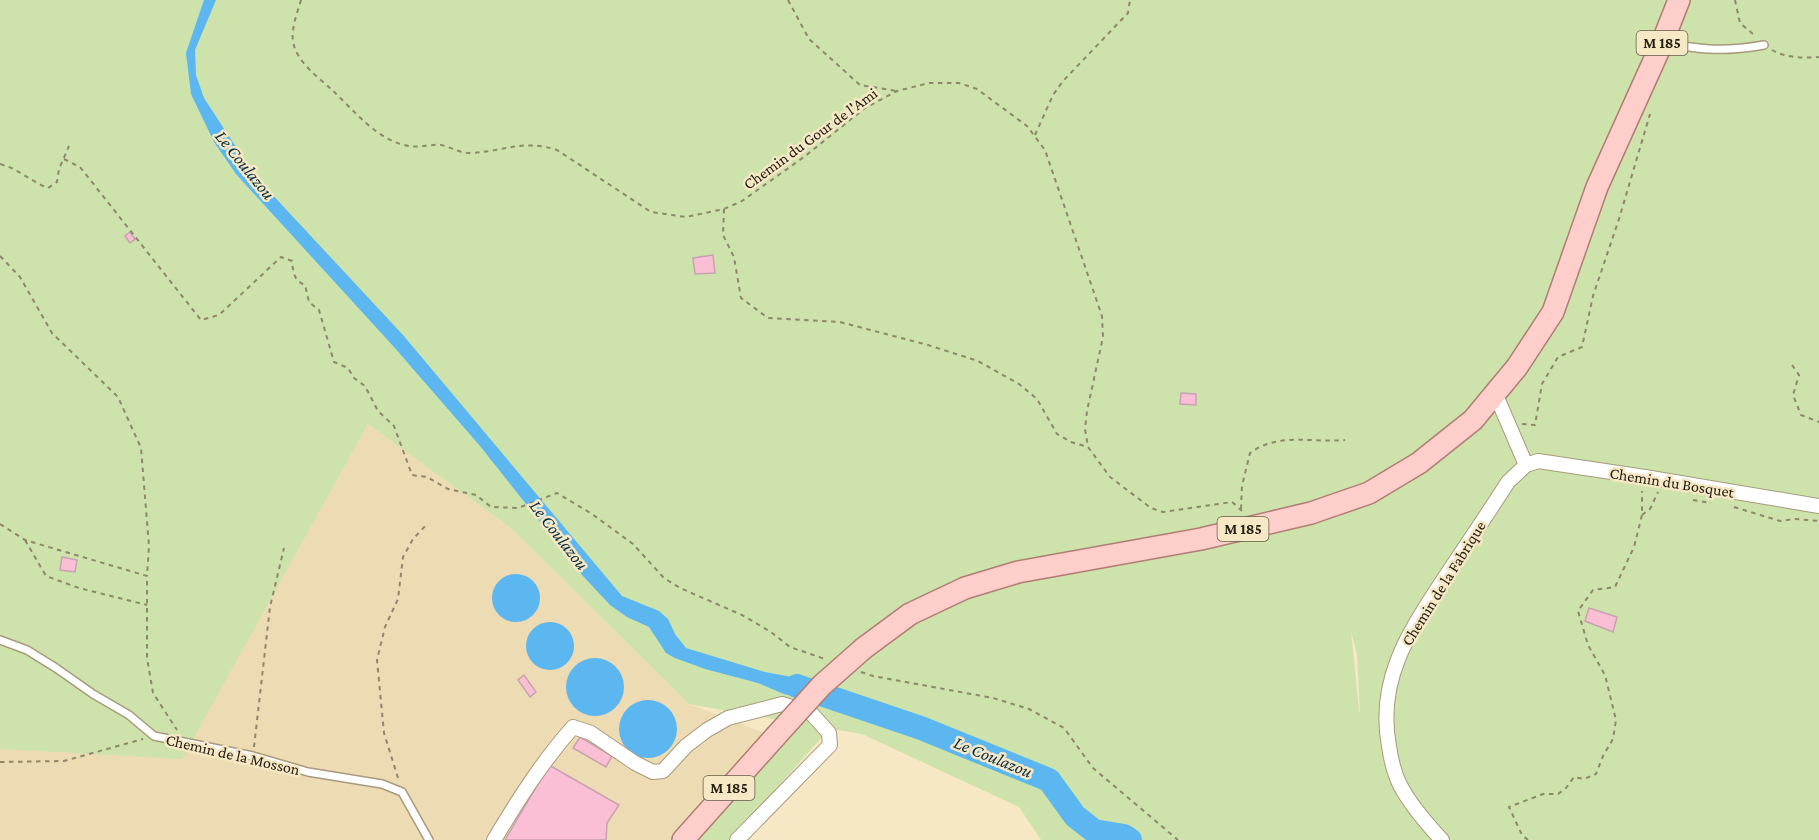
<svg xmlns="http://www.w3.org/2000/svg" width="1819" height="840" font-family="'Crimson Pro',serif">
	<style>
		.built { fill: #eddbb3 }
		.green { fill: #cde3ab; fill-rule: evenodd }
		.water { fill: #5cb6ef }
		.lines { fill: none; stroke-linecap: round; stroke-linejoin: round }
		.river { stroke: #5cb6ef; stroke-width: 24 }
		.building { fill: #fabfd4; stroke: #c7a2af; stroke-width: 1.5 }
		.service-casing { stroke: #a89a7b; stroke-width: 10 }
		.minor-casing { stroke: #a89a7b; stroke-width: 16 }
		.primary-casing { stroke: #b17c74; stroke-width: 24 }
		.path { stroke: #90866e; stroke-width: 2; stroke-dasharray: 4.5 4.5; stroke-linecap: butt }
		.service { stroke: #fff; stroke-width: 7 }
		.minor { stroke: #fff; stroke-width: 14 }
		.primary { stroke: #fececb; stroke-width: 21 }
		.primary-bridge-casing { stroke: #b17c74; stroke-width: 24; stroke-linecap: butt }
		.primary-bridge { stroke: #fececb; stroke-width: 21 }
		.labels { text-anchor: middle; stroke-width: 5; stroke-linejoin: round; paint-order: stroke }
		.shield { fill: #f6e7c5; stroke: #645c48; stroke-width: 1.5 }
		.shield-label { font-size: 15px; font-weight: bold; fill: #252013 }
		.street-label { font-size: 16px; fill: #252013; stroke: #f6e7c5 }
		.water-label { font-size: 18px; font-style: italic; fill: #052e45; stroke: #f6e7c5 }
	</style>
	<rect width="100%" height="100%" fill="#f6e7c5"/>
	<path class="built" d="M368,424L511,528L689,704L775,737L678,840H0V749L182,758Z"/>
	<path class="green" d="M0,0H1819V840H1041L1019,807L862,734L814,726L822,737L730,840H692L801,724L689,704L511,528L368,424L182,759L0,749ZM1351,631L1357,654L1360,713L1359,712Z"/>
	<g class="water">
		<path d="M204,0H216L195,50L196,75L204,98L255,176L403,335L622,596L659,611L668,619L675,634L686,648L765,672L803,679L821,684L804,699L784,694L758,683L705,669L675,658L666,653L649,627L627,617L610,605L583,576L480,446L394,347L236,174L214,142L191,94L186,53Z"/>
		<circle cx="516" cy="598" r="24"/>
		<circle cx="550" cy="646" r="24"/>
		<circle cx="595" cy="687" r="29"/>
		<circle cx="648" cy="729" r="29"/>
	</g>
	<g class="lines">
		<path class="river" d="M797,686L921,728L1049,780L1075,816L1094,831L1124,836L1130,840"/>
	</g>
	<g class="building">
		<path d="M130,232L135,239L130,243L125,236Z"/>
		<path d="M713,255L715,273L695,274L693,258Z"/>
		<path d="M1181,393L1196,394V405L1180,404Z"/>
		<path d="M62,557L77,560L75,572L60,570Z"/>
		<path d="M1589,608L1617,617L1613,632L1585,621Z"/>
		<path d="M524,675L536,692L530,697L518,680Z"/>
		<path d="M580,737L612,756L606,767L573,748Z"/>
		<path d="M549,765L619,805L607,823L606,840H505Z"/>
	</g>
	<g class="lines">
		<defs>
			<g id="service">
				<path d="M1664,43C1704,50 1724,52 1764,45"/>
				<path d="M0,640L27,650L56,668L93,694L129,715L154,736L253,756L308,772L382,784L402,792L429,840"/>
			</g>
			<g id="minor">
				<path d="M1495,393L1526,465"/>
				<path d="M494,840C518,800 542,762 573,727L591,733L635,763L653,772L663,771L686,746L707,730L728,718L782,704L811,713L829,733L830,745L737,840"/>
				<path d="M1442,840C1426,823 1411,806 1400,785C1394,773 1391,760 1389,746C1376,677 1412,628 1447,574C1468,543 1488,513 1508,482L1526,465L1538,461L1645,477L1819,506"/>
			</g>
			<g id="primary">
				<path d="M864,648L910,614L965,588L1018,572L1201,539L1311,513L1369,493L1419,463L1473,420L1517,367L1553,312L1597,187L1662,43L1679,0"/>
				<path d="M683,840L775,737"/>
			</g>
		</defs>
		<use href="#service" class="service-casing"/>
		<use href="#minor" class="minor-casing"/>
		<use href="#primary" class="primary-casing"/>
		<g class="path">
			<path d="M301,0C298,10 294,21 293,31C289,57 316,75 332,90C355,111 377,141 409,146C419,148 430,144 441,145C451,147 461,154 472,153C505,151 523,139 557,150L651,212L686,217L724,209L742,201L804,157L865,108L897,91L929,83H959L977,89L1027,126L1045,150L1102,316L1103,337L1087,411L1085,429L1088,447L1110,477L1151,508L1163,512L1232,502L1242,511"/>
			<path d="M788,0L809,39L860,85L897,91"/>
			<path d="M1735,0L1740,23L1754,35"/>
			<path d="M1772,50C1785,58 1804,58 1819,57"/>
			<path d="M1035,135L1053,95L1063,81L1128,13L1130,0"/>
			<path d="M64,159L80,167L201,320L219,315L281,257L292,261C293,272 294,281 305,285L309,302L319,310L334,362L348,368L354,378L365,386L378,411L394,426L412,475L427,477L448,489L476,495L491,507L518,508L557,493L592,514L633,544L664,578L680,588L742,615L771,632L790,647L825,659"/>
			<path d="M0,164C19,169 30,181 48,188L57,182L59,169L69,146"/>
			<path d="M724,209L723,235L734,257L741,298L768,318L840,322L928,345L978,361L1019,384L1037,399L1057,434L1071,442L1088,447"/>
			<path d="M0,256L20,277L52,333L118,397L141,448L149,546L147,576"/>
			<path d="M1792,365L1799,375L1793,395L1801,415L1819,422"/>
			<path d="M1522,424L1535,425L1542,384L1558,357L1582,347L1593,296L1619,219L1650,114"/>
			<path d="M1693,500L1711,503"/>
			<path d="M1734,507L1780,521L1795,519L1819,521"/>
			<path d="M1241,509L1242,486L1250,453C1279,432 1311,443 1345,440"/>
			<path d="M1642,515L1650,509L1658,492"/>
			<path d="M0,524L25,540L147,576V658L153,693L177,730"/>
			<path d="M25,540L46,576L79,588L147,605"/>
			<path d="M861,672L873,676L993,698L1029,709L1064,728L1093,768L1178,840"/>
			<path d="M254,747L270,607L284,548"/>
			<path d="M0,762L64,761L143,739"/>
			<path d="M398,778L384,733L377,660L385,627L398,599L403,557L413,539L428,523"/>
			<path d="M1528,840L1522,835L1509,807L1543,794H1558L1566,788L1574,777L1584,779L1596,774L1603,756L1613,739L1616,720L1605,675L1588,645L1578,611L1593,590L1615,587L1634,547L1642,515V491"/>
		</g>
		<use href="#service" class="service"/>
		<use href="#minor" class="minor"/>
		<use href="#primary" class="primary"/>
		<defs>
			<path id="primary-bridge" d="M775,737L822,685L864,648"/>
		</defs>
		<use href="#primary-bridge" class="primary-bridge-casing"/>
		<use href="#primary-bridge" class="primary-bridge"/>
	</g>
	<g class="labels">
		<g class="shield">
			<rect x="1636.5" y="31" width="51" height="24" rx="4.5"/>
			<rect x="1217.5" y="517" width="51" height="24" rx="4.5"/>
			<rect x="703.5" y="776" width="51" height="24" rx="4.5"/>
		</g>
		<g class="shield-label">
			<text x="1662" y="48">M 185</text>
			<text x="1243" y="534">M 185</text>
			<text x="729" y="793">M 185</text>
		</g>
		<g class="street-label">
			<text transform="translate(810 138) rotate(-36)" y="6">Chemin du Gour de l'Ami</text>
			<text transform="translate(1672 482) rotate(9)" y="6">Chemin du Bosquet</text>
			<text transform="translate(1443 583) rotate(-58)" y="6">Chemin de la Fabrique</text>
			<text transform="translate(233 754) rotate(13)" y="6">Chemin de la Mosson</text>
		</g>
		<g class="water-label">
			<text transform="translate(245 165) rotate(51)" y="6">Le Coulazou</text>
			<text transform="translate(559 535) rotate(52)" y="6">Le Coulazou</text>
			<text transform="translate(993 757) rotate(22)" y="6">Le Coulazou</text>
		</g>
	</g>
</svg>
